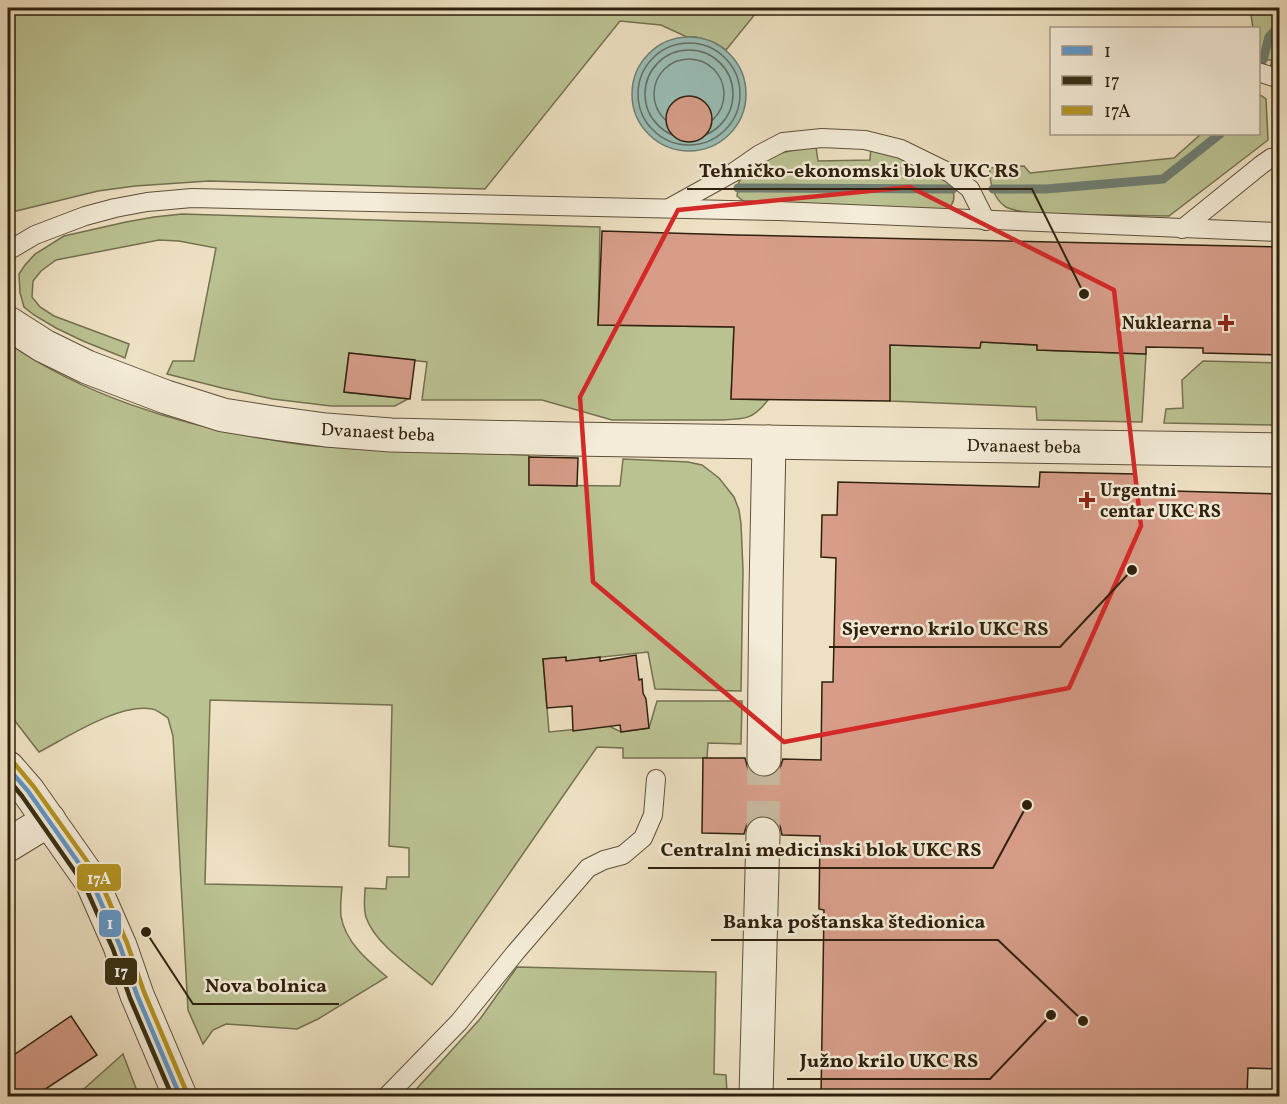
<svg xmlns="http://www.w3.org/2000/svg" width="1287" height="1104" font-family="Vollkorn,serif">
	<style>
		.green { fill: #bbc292; stroke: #747150; stroke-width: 1.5 }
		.water { fill: #99bdb6; stroke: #6e7e72; stroke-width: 1.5 }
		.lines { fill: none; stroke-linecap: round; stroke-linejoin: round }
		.shore { stroke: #646e62; stroke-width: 1.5 }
		.stream { stroke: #6e7e72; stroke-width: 9 }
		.building { fill: #d79d89; stroke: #2e200d; stroke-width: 1.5 }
		.minor-tunnel { stroke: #c8ba9f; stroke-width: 33; stroke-dasharray: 33 16; stroke-linecap: butt }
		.service-casing { stroke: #5e503a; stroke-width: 20 }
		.minor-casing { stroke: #5e503a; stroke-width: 35 }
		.tertiary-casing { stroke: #5e503a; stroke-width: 35 }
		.service { stroke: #f4ecd8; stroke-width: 18 }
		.minor { stroke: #f4ecd8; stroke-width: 33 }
		.tertiary { stroke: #f4ecd8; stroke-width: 33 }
		.bus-1-casing { stroke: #f4ecd8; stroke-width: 9 }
		.bus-2-casing { stroke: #f4ecd8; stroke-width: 9 }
		.bus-3-casing { stroke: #f4ecd8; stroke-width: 9 }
		.bus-1 { stroke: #6098cb; stroke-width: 4.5 }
		.bus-2 { stroke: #383014; stroke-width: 4.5 }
		.bus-3 { stroke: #b49423; stroke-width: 4.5 }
		.marked { fill: none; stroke: #d62828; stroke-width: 4.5; stroke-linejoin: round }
		.poi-dot { fill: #8f2418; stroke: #f4ecd8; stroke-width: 2 }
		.labels { text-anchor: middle; stroke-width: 5; stroke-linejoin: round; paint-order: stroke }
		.poi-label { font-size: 18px; font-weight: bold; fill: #2e200d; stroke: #f4ecd8; text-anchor: end }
		.street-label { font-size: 18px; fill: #2e200d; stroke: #f4ecd8 }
		.leader { fill: none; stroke: #2e200d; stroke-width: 2 }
		.callout-dot { fill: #2e200d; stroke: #f4ecd8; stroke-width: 2 }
		.callout-label { font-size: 20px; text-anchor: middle; font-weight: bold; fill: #2e200d; stroke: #f4ecd8; stroke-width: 5; stroke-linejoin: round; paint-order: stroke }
		.line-badge { stroke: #f4ecd8; stroke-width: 2 }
		.badge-label { font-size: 16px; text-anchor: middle; font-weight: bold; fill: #fff }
	</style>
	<rect width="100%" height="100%" fill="#eee1c3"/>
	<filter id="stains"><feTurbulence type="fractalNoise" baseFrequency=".00333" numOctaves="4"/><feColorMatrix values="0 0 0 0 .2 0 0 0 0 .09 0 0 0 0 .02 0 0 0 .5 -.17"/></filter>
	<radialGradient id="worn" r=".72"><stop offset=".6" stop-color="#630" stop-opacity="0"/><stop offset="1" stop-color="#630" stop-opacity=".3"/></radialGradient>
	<g class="green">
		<path d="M8,8H760L726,50L715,43L696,37H687L661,25L620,21L485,189L209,181L135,186L98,191L8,213Z"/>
		<path d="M1250,8H1279V71L1270,69L1272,60H1263L1259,57L1258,28H1253Z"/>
		<path d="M1259,94L1266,99L1268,140L1169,216L1040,214C1029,212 1015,212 1006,207C993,199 989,181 990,168L1024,166L1030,173L1174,158L1201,134H1258Z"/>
		<path d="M871,146L895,154L947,181C956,192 957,202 946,211L747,204L737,196C738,192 738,186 739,182C742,176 748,173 753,169C775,152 789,150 816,147L818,161L870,160Z"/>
		<path d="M182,214L600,227L598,325L734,327L731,399L768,400C753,419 746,419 722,420H612L542,400H422L427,362L349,353L344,392L408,399L395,406H331L273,399L222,388L167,374L173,361H194L216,248L179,241L159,240L56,260L41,271L33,281L32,297L40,307L54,316L129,344L125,358L83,341L56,328L34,315L24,307L20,293L19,274L25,265L35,254L64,236L126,222L154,217Z"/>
		<path d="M981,342L1037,345L1038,350L1146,354L1142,422L1037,420L1036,407L890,401V345L979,348Z"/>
		<path d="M8,343C81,394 178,425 266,439C279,441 293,444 306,445C380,452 455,452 529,455V485L620,486L623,459L688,462L702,465L719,478L734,497L739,510L741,524L743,570L741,691L655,689L648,652L566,661V658L543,659L549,732L609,726L621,732L649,728L657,701H742L741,744L708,743L707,758H623V748L597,747L432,985C412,968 374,943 366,917C363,908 365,897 365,888L386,889L387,877H409V848L389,846L392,705L210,700L205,884L342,887C341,897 340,907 341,916C345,942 368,961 387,977L318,1019L297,1029L226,1024L213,1030L203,1044L188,1010L173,736L168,718C163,715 158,710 152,709C119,703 68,737 39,752L8,712Z"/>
		<path d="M1203,361L1279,363V425L1164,423L1166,409L1183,408L1182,380Z"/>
		<path d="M517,967L716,972L714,1074L726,1075L727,1093L693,1092L692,1096H410L480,1019Z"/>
		<path d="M123,1054L139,1096H76Z"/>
	</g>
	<circle class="water" cx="689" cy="94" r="57"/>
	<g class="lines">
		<g class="shore">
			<circle cx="689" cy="94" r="51"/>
			<circle cx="689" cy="94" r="44"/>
			<circle cx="689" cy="94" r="35"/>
		</g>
		<g class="stream">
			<path d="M1263,60L1269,37L1280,25"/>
			<path d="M738,188L953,189"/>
			<path d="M993,189H1046L1163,179L1220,134"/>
		</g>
	</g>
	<g class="building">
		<circle cx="689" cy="119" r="23"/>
		<path d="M602,231L736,235L1280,247V355L1203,353V348L1146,347V354L1037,350V345L981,342L980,348L890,345V401L731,399L734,327L598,325Z"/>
		<path d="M349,353L415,360L410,399L344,392Z"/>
		<path d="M529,457L578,458L577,486L529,485Z"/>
		<path d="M1040,472L1136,474V490L1280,494V1069L1248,1068L1247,1096H821L824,910L819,909L820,836L782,835L780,826L773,818L763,815L755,817L747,824L744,834L702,833L703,758H745L748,769L754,775L763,778L774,775L780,768L783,759L821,760L822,682H833L836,558L821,557L822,515H837L838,482L1039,487Z"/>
		<path d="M636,655L639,680L642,679L643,693L646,699L649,728L621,732L620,725L573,731L572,706L547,708L543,659L566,657V661L600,657V661Z"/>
		<path d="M71,1016L97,1055L35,1096H8V1059Z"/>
	</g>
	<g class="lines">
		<path class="minor-tunnel" d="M763,834L764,759"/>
		<defs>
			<g id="service">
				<path d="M1258,72L1280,79"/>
				<path d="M669,208L734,172L760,154L783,142L822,138L865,140L901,149L950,173L970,189L986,221"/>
				<path d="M1182,229L1261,165L1271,158L1280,157"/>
				<path d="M8,251L35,235L85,216L115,208L147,202L192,198L778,211L1280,232"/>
				<path d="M387,1096L459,1022L515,953L588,868L604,860L623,855L643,838L653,815L656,779"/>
			</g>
			<g id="minor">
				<path d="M8,323L44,346L87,367L166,397L223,415L274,423L326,430L391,435L571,439L1280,450"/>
				<path d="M764,759L766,590L769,442"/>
				<path d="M8,845L49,820"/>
				<path d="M756,1096L763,834"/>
			</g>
			<path id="tertiary" d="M8,768L28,791L92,882L120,946L137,995L180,1096"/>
		</defs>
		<use href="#service" class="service-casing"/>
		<use href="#minor" class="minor-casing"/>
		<use href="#tertiary" class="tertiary-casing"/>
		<use href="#service" class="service"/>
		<use href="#minor" class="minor"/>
		<use href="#tertiary" class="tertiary"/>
		<defs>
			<path id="bus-1" d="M8,768L28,791L92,882L120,946L137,995L180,1096"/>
			<path id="bus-2" d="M8,779L22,796L85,886L113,949L130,998L172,1096"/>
			<path id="bus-3" d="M14,763L34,787L99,878L127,943L144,992L187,1093"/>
		</defs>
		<use href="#bus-1" class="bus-1-casing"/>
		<use href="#bus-2" class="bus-2-casing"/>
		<use href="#bus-3" class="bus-3-casing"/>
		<use href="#bus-1" class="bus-1"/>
		<use href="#bus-2" class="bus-2"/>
		<use href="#bus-3" class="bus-3"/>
	</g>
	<path class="marked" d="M910,187L1114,290L1141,526L1069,688L784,742L593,582L580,397L678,210Z"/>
	<g class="poi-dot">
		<path d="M1223 314h6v6h6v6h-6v6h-6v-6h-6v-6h6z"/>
		<path d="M1084 491h6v6h6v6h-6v6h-6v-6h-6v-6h6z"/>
	</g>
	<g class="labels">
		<g class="poi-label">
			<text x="1212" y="329">Nuklearna</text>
			<text x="1100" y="496" text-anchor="start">Urgentni<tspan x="1100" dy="21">centar UKC RS</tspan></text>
		</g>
		<g class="street-label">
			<text transform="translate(378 432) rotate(3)" y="6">Dvanaest beba</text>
			<text transform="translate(1024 446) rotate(1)" y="6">Dvanaest beba</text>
		</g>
	</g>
	<path class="leader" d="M1084 294L1032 189H687M1132 570L1060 647H829M1027 805L993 868H648M1083 1021L998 940H711M146 932L193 1004H339M1051 1015L990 1079H787"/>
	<g class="callout-dot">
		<circle cx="1084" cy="294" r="6"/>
		<circle cx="1132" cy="570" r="6"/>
		<circle cx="1027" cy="805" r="6"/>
		<circle cx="1083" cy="1021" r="6"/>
		<circle cx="146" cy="932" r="6"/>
		<circle cx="1051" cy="1015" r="6"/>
	</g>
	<g class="callout-label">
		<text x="859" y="177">Tehničko-ekonomski blok UKC RS</text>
		<text x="945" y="635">Sjeverno krilo UKC RS</text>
		<text x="821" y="856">Centralni medicinski blok UKC RS</text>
		<text x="854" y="928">Banka poštanska štedionica</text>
		<text x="266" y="992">Nova bolnica</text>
		<text x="889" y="1067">Južno krilo UKC RS</text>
	</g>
	<g class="line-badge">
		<rect x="76" y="863" width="46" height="29" rx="6" fill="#b49423"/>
		<rect x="98" y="909" width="24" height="29" rx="6" fill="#6098cb"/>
		<rect x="104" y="957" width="34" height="29" rx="6" fill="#383014"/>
	</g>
	<g class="badge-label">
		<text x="99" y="884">17A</text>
		<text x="110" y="929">1</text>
		<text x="121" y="977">17</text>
	</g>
	<rect width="1287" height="1104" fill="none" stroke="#eee1c3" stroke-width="30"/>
	<rect x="9" y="9" width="1269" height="1086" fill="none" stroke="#2e200d" stroke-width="3"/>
	<rect x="15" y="15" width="1257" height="1074" fill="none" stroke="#2e200d" stroke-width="1.5"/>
	<rect x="1050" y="27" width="210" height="108" fill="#f4ecd8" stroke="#a59a87" stroke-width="1.5"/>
	<rect x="1062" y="46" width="30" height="9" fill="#6098cb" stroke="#a59a87" stroke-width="1.5"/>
	<text x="1104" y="57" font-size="18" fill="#2e200d">1</text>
	<rect x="1062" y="76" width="30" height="9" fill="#383014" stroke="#a59a87" stroke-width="1.5"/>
	<text x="1104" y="87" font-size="18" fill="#2e200d">17</text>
	<rect x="1062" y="106" width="30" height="9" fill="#b49423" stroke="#a59a87" stroke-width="1.5"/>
	<text x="1104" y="117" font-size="18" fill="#2e200d">17A</text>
	<rect width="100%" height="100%" filter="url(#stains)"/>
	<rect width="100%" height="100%" fill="url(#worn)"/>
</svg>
